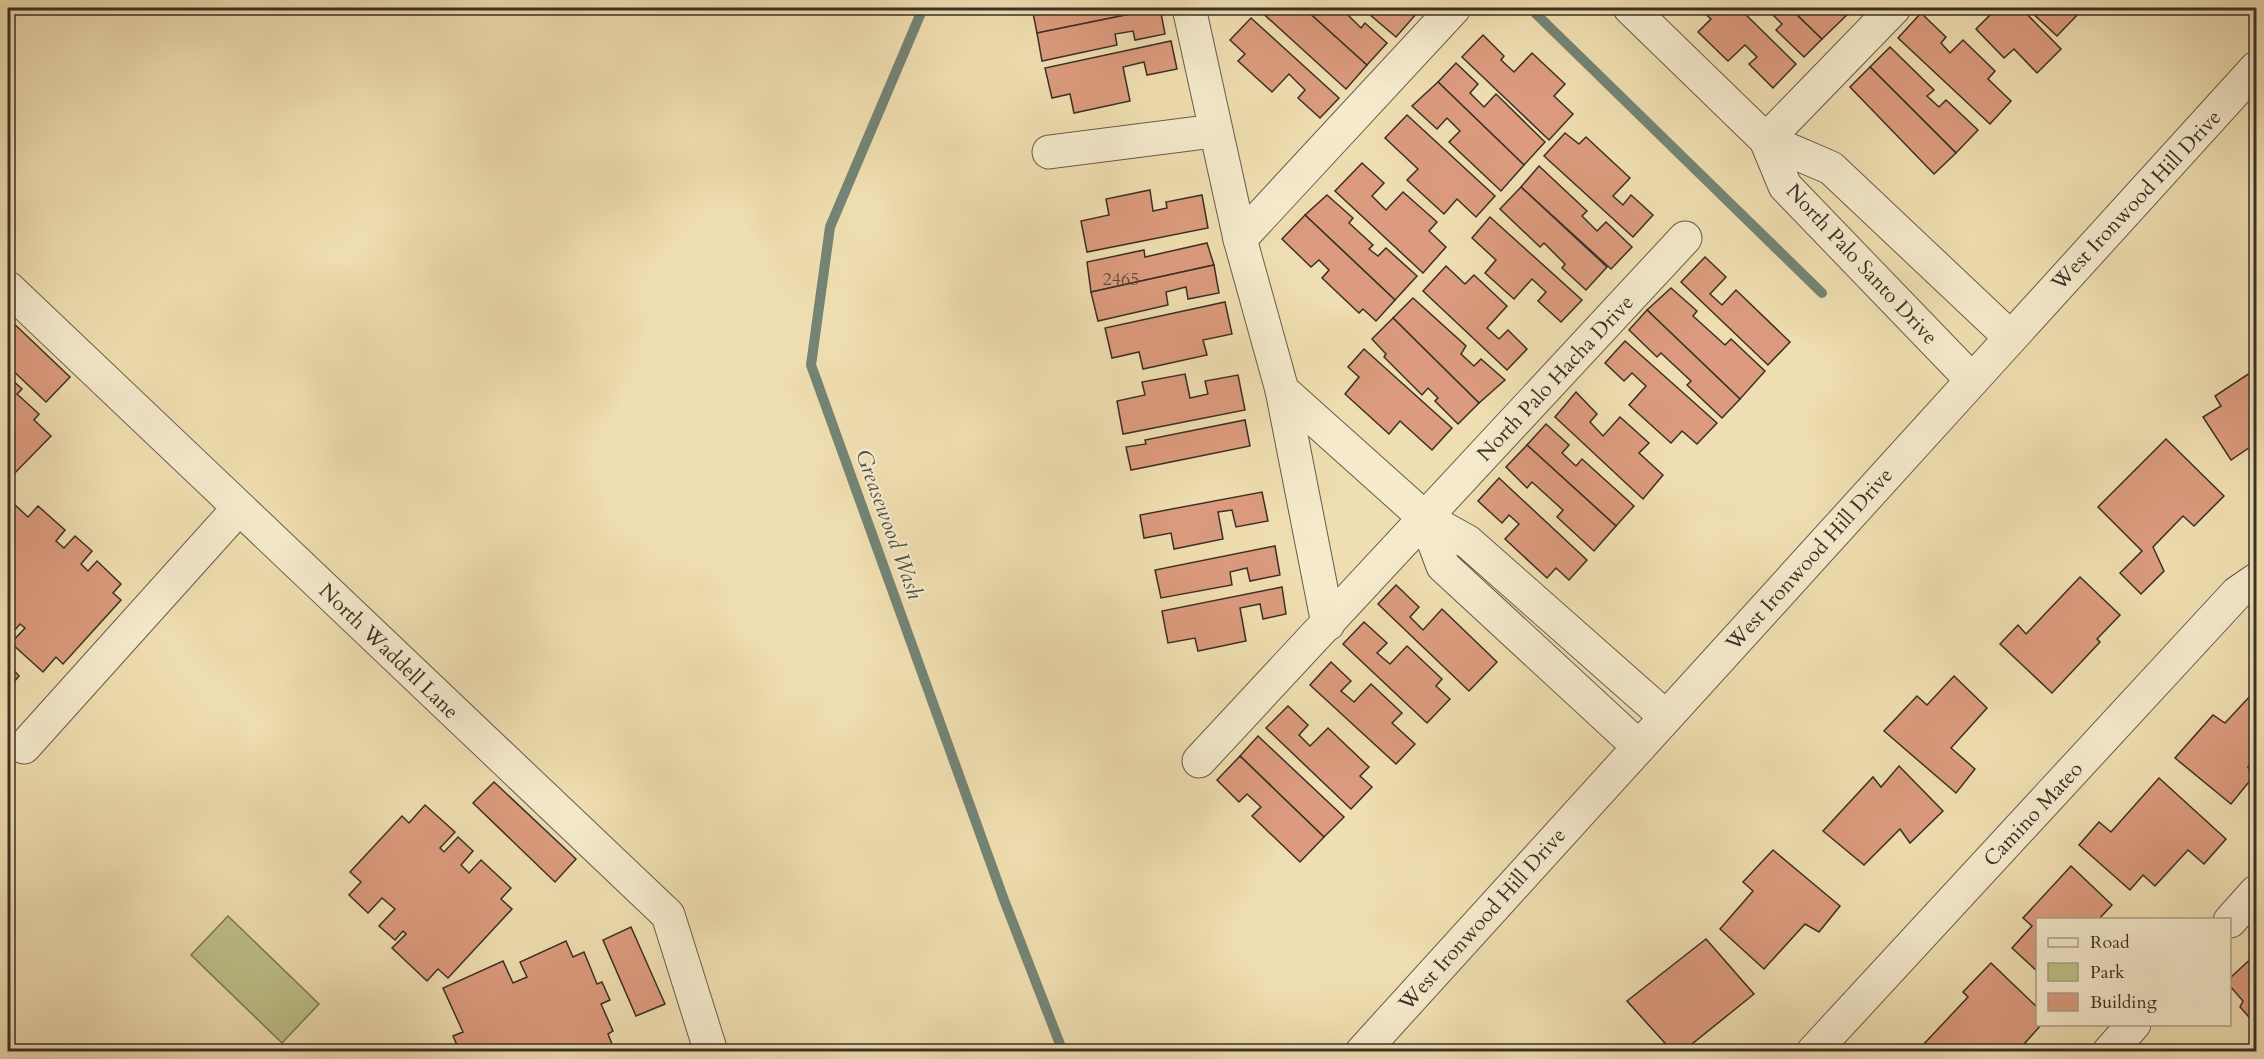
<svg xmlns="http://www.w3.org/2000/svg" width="2264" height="1059" font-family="Cardo,serif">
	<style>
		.green { fill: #bec089; stroke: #7c7858; stroke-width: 1.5 }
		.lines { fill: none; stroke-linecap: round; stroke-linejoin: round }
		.stream { stroke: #748475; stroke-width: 10 }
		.building { fill: #dc9b7e; stroke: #3a3027; stroke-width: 1.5 }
		.minor-casing { stroke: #675c4a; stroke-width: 35 }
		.minor { stroke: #f5eacc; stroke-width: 33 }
		.labels { text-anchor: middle; stroke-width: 4.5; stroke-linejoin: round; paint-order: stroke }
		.number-label { font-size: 18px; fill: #624b3d }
		.street-label { font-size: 21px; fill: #3a3027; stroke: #f5eacc }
		.water-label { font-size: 22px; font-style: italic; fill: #525348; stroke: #f5eacc }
	</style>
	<rect width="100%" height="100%" fill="#efdeb1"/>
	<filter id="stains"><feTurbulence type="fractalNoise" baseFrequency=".00333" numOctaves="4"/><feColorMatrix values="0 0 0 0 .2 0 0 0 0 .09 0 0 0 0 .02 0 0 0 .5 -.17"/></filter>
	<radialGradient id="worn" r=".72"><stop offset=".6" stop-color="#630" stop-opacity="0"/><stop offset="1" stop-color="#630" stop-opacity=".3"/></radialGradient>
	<path class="green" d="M228,916L319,1004L282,1043L191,955Z"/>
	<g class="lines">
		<g class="stream">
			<path d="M923,8L830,227L811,365L1004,900L1063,1052"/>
			<path d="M1530,8L1822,293"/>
		</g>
	</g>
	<g class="building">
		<path d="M1032,8H1160L1037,33Z"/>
		<path d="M1160,8L1165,34L1135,40L1133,31L1115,34L1117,45L1042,61L1037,33Z"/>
		<path d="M1257,8H1304L1367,65L1346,89Z"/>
		<path d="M1304,8H1347L1352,11L1348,15L1361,28L1365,23L1387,43L1367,65Z"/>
		<path d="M1362,8H1410L1417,13L1396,37Z"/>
		<path d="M1699,8H1739L1796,64L1773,88L1749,64L1757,57L1745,45L1728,61L1698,32L1711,19Z"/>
		<path d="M1766,8H1790L1822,39L1804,57L1776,30L1782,24Z"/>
		<path d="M1790,8H1848L1851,11L1822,39Z"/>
		<path d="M1986,8H2021L2061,49L2037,73L2014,49L2004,58L1976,29L1992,13Z"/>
		<path d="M2027,8H2078L2081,11L2057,36Z"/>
		<path d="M1921,13L1946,37L1941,43L1950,53L1963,40L1995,71L1988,79L2011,101L1990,124L1898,38Z"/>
		<path d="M1251,18L1339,98L1320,118L1298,98L1305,90L1289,74L1272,92L1238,61L1245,54L1230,40Z"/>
		<path d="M1483,35L1504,56L1501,60L1514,72L1532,53L1565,84L1554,96L1573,114L1549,140L1462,57Z"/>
		<path d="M1171,41L1177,69L1147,75L1144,62L1123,67L1130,101L1074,113L1070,94L1052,98L1045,68Z"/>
		<path d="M1890,47L1934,90L1927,96L1939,107L1946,100L1978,130L1956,153L1870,67Z"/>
		<path d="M1456,63L1478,84L1470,93L1484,107L1496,94L1545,142L1524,165L1438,82Z"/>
		<path d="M1870,67L1956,153L1934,174L1850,87Z"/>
		<path d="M1438,82L1524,165L1501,191L1449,142L1460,131L1447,118L1437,129L1412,106Z"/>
		<path d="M1407,115L1495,196L1476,217L1457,199L1444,214L1407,180L1418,169L1385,138Z"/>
		<path d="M1565,133L1579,144L1586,137L1630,178L1613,196L1623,205L1631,195L1653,215L1633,237L1544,156Z"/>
		<path d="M1362,163L1384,183L1372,196L1386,210L1403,192L1437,222L1429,231L1446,247L1423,273L1335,191Z"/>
		<path d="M1539,166L1587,211L1582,216L1597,231L1606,222L1632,247L1611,269L1521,187Z"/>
		<path d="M1521,187L1607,267L1586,290L1562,268L1565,264L1544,243L1540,247L1500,209Z"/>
		<path d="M1150,190L1153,211L1167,208L1166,202L1202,195L1208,228L1087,252L1081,221L1109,215L1106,199Z"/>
		<path d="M1327,195L1353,218L1349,223L1373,245L1369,249L1378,256L1386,248L1417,276L1395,300L1305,215Z"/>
		<path d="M1305,215L1395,300L1376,321L1363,309L1359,313L1322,278L1329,270L1319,260L1311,267L1282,239Z"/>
		<path d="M1490,217L1582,300L1561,322L1538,301L1546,292L1532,279L1514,299L1485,273L1496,260L1472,238Z"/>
		<path d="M1207,243L1214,265L1091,292L1087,262L1144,250L1145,257Z"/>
		<path d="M1705,257L1726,277L1710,294L1722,305L1736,290L1790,342L1768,365L1681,282Z"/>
		<path d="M1214,265L1219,293L1188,299L1186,287L1166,292L1168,305L1098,321L1091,292Z"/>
		<path d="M1446,266L1465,284L1474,275L1507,306L1487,328L1499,339L1508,330L1527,349L1507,370L1423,291Z"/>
		<path d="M1671,288L1697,311L1693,316L1725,345L1731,339L1765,371L1740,399L1647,310Z"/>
		<path d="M1413,298L1466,346L1461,354L1474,366L1481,359L1505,380L1479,403L1393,318Z"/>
		<path d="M1225,302L1232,334L1203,340L1207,355L1143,369L1139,352L1112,358L1105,328Z"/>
		<path d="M1647,310L1740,399L1722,418L1687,385L1691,381L1661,353L1657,357L1629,330Z"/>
		<path d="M8,318L70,377L46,402L8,366Z"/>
		<path d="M1393,318L1479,403L1458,424L1435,401L1438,398L1428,388L1422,395L1384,357L1386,354L1372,339Z"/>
		<path d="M1625,341L1717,423L1697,444L1682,431L1671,443L1629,405L1646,386L1632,373L1624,381L1605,363Z"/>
		<path d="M1364,349L1452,428L1432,450L1400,421L1389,434L1345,394L1359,377L1348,367Z"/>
		<path d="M2256,369V443L2231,460L2203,417L2221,406L2215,396Z"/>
		<path d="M1185,374L1190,398L1208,394L1205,381L1238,375L1245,410L1123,434L1117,401L1145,395L1142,382Z"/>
		<path d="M8,376L22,389L17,394L39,414L34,420L51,436L10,478L8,476Z"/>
		<path d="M1576,392L1597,414L1590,422L1603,436L1620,417L1649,443L1639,453L1663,475L1643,499L1555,417Z"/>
		<path d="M1245,420L1250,446L1131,470L1126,447L1146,444L1145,440Z"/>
		<path d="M1546,424L1569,445L1562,453L1576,466L1582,459L1634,506L1616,526L1527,445Z"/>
		<path d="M2166,439L2224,496L2194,526L2183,516L2153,547L2164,571L2141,594L2120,573L2142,551L2098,507Z"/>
		<path d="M1527,445L1616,526L1594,551L1557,517L1563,510L1532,482L1527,488L1506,467Z"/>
		<path d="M1499,478L1587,560L1569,580L1556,568L1547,578L1505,539L1519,524L1509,515L1502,523L1478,501Z"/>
		<path d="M1262,492L1268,521L1236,527L1232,510L1218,512L1223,539L1174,549L1171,533L1144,538L1140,515Z"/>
		<path d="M15,505L28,517L38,506L65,530L56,541L64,548L75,536L92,551L81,564L88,571L97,561L121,584L113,593L121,600L63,664L56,657L43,672L11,643L25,628L20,624L8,638V513Z"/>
		<path d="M1275,546L1280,575L1250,581L1247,568L1230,572L1232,585L1161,598L1155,570Z"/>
		<path d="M2080,577L2120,615L2097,639L2100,642L2052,693L2000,644L2018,625L2026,634Z"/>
		<path d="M1396,585L1419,607L1410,617L1423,630L1442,609L1497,662L1469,691L1378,604Z"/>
		<path d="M1282,587L1286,614L1263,619L1260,604L1240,608L1246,641L1198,651L1195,638L1168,643L1162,611Z"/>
		<path d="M1364,622L1387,643L1377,653L1390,664L1407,646L1442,679L1436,686L1450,699L1427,723L1343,644Z"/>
		<path d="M1331,662L1351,681L1341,691L1354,702L1371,684L1402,713L1392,723L1415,744L1396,764L1310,685Z"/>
		<path d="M8,664L19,676L8,689Z"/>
		<path d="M1954,676L1987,708L1951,748L1975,769L1956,793L1884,731L1917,696L1927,705Z"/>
		<path d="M2251,695L2256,700V757L2248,767L2253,777L2231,804L2175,758L2213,715L2225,723Z"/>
		<path d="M1288,706L1308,725L1299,735L1310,746L1328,728L1369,767L1360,776L1372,787L1351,809L1266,728Z"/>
		<path d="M1258,736L1344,817L1324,837L1240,756Z"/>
		<path d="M1240,756L1324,837L1300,862L1252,816L1261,807L1247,794L1239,802L1217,780Z"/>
		<path d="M1899,766L1943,811L1910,843L1900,829L1864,865L1823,831L1873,777L1881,787Z"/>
		<path d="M2159,778L2226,839L2204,864L2188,850L2155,886L2143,875L2130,890L2079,845L2099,822L2111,832Z"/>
		<path d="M494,782L576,859L555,882L473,803Z"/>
		<path d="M425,805L455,832L440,848L444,852L458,837L473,851L461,865L469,873L481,860L511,888L501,899L512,909L448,978L438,969L427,981L392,948L406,934L403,931L395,940L379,926L395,909L382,898L368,913L349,895L361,882L350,872L402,816L409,823Z"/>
		<path d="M1773,850L1840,906L1819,932L1805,924L1764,969L1720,929L1753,891L1743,882Z"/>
		<path d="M2071,866L2112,905L2098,920H2038V972L2012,948L2032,926L2023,918Z"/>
		<path d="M631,927L665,1004L636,1016L603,940Z"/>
		<path d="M1706,939L1754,994L1682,1052H1673L1627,1001Z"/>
		<path d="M566,941L573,957L584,952L597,984L602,982L610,1000L601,1004L613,1031L608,1034L614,1049L609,1052H460L453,1036L463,1032L443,988L503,961L513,983L527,977L520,962Z"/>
		<path d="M2256,954V1025L2240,1007L2243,1001L2230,986V978Z"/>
		<path d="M1991,963L2038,1008V1024H2042L2025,1043L2034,1052H1928L1922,1046L1968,997L1963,992Z"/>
	</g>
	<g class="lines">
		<defs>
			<g id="minor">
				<path d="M1189,8L1240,239L1282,390L1425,518"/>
				<path d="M1630,8L1766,140L1894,8"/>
				<path d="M1049,152L1214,131"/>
				<path d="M1240,239L1454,8"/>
				<path d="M8,288L668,915L711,1052"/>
				<path d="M1972,380L1785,186L1766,140L1831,168L2010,337"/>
				<path d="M1282,390L1328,624"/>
				<path d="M24,747L239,508"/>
				<path d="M1639,747L1443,566L1425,518L1468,542L1666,717"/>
				<path d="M1199,761L1685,238"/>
				<path d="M2230,921L2256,892"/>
				<path d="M1362,1052L2256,68"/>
				<path d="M1813,1052L2237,593L2256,580"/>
				<path d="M2109,1052L2134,1024"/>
			</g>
		</defs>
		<use href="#minor" class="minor-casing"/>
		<use href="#minor" class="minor"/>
	</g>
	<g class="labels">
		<g class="number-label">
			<text x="1121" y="285">2465</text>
		</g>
		<g class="street-label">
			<text transform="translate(2136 200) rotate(-47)" y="7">West Ironwood Hill Drive</text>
			<text transform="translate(1862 264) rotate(47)" y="7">North Palo Santo Drive</text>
			<text transform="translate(1555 378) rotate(-47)" y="7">North Palo Hacha Drive</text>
			<text transform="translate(1809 559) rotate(-48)" y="7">West Ironwood Hill Drive</text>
			<text transform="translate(389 651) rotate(44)" y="7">North Waddell Lane</text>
			<text transform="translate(2033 814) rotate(-47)" y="7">Camino Mateo</text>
			<text transform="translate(1482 919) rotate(-48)" y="7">West Ironwood Hill Drive</text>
		</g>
		<g class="water-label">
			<text transform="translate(890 524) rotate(70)" y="8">Greasewood Wash</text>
		</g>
	</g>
	<rect width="2264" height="1059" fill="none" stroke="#efdeb1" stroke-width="30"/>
	<rect x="9" y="9" width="2246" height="1041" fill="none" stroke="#3a3027" stroke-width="3"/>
	<rect x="15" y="15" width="2234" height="1029" fill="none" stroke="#3a3027" stroke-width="1.5"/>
	<rect x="2036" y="918" width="195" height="108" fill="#f5eacc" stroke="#aaa08a" stroke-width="1.5"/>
	<rect x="2048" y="938" width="30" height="9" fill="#f5eacc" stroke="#aaa08a" stroke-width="1.5"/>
	<text x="2090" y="948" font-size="18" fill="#3a3027">Road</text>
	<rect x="2048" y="963" width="30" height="18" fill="#bec089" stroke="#aaa08a" stroke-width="1.5"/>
	<text x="2090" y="978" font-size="18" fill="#3a3027">Park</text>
	<rect x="2048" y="993" width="30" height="18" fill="#dc9b7e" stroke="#aaa08a" stroke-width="1.5"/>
	<text x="2090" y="1008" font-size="18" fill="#3a3027">Building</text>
	<rect width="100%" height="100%" filter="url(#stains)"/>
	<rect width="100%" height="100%" fill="url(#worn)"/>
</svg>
